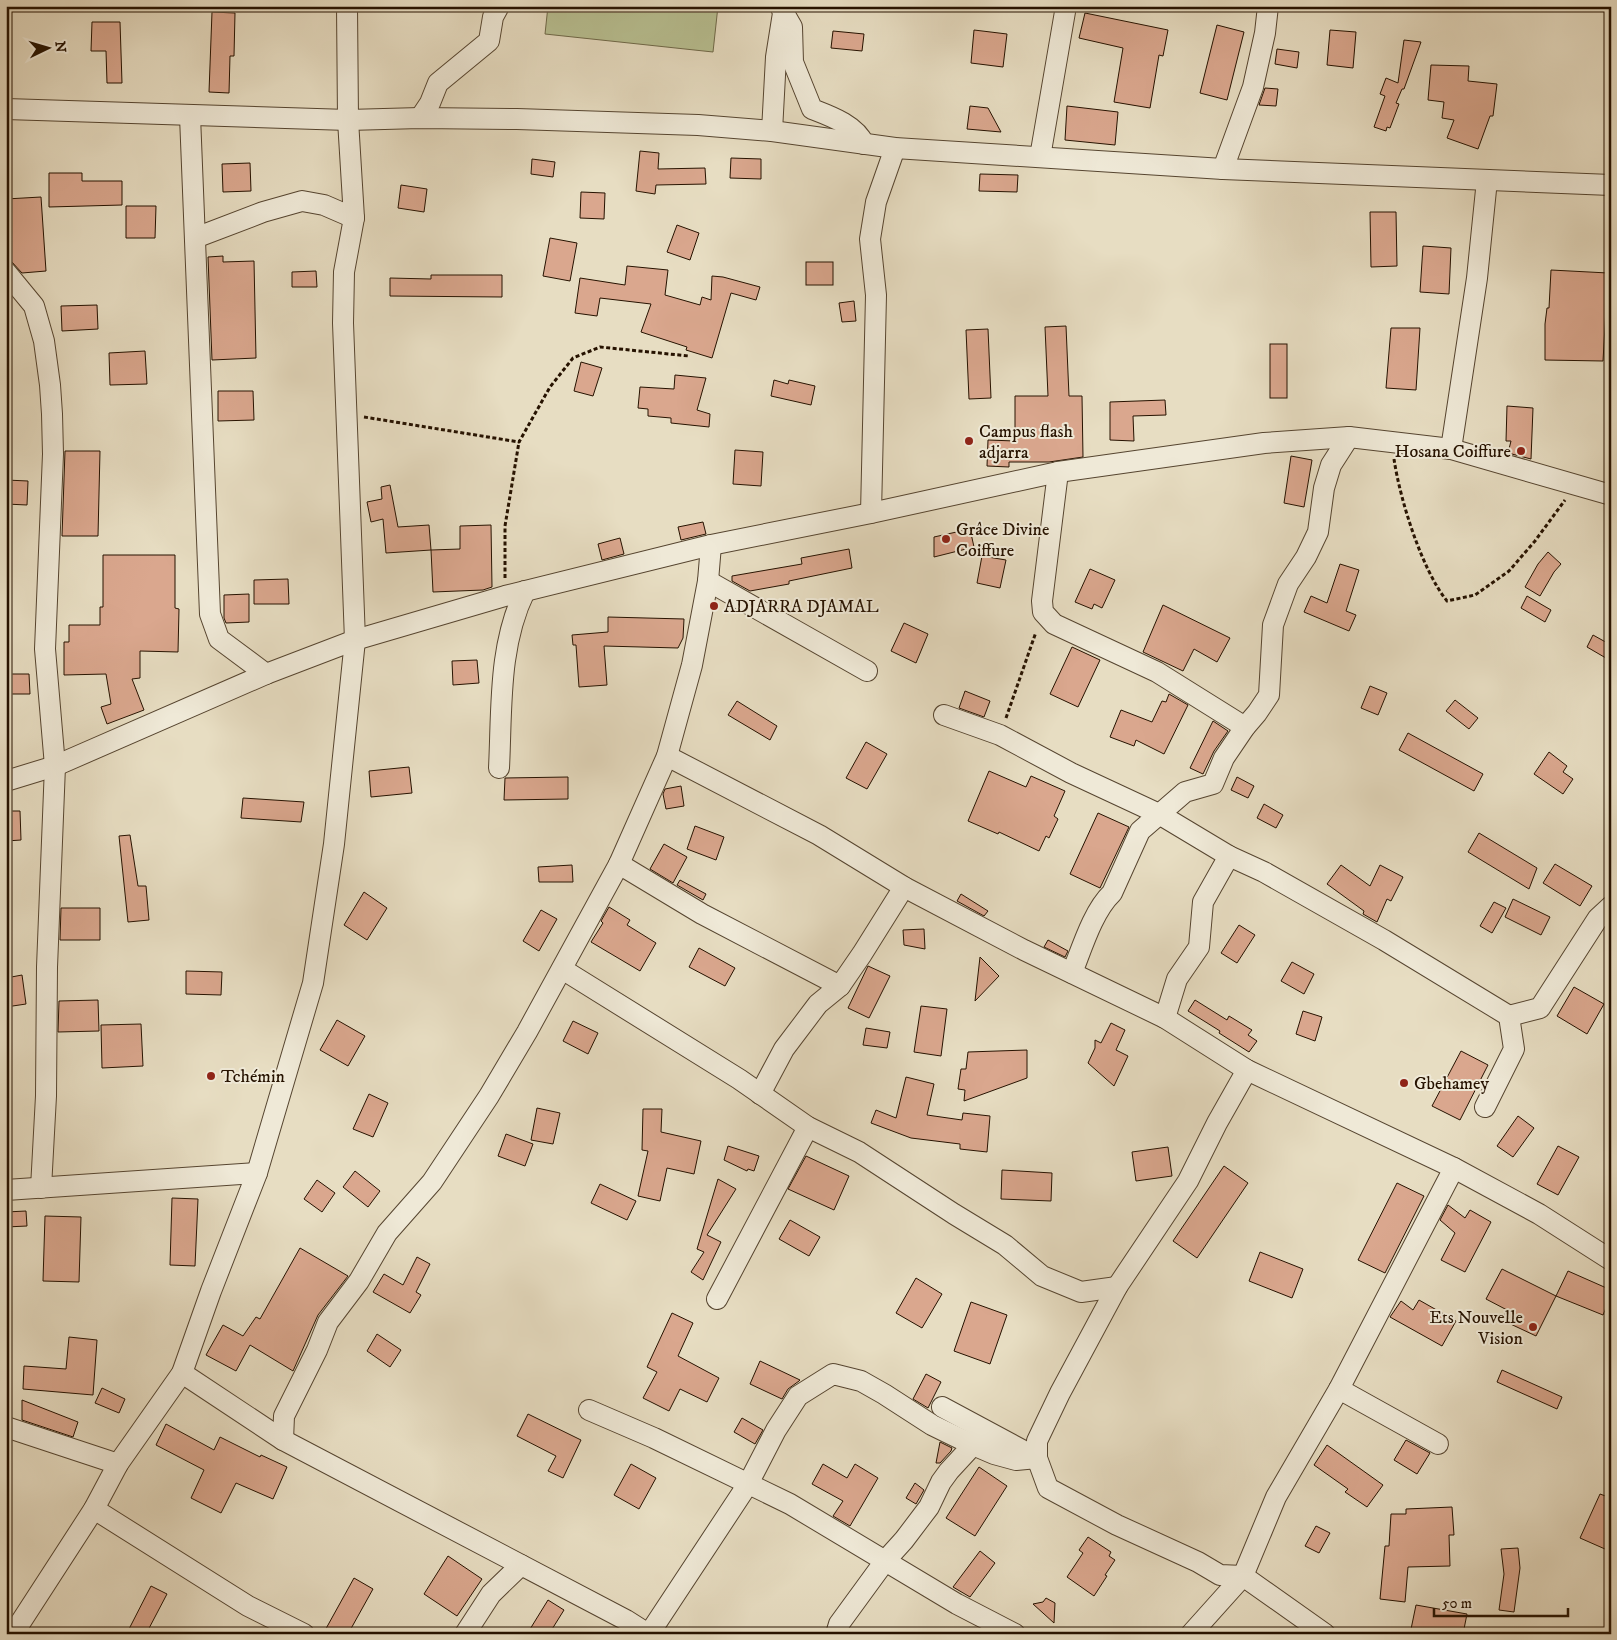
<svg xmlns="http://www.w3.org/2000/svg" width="1617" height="1640" font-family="'IM FELL DW Pica',serif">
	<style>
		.green { fill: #b8c092; stroke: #6f6949 }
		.building { fill: #daa78e; stroke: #261200 }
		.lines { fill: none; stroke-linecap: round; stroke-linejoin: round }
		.street-casing { stroke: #564530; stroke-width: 22 }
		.path { stroke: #261200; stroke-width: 3; stroke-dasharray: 4 2.5; stroke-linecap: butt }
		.street { stroke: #efe9d7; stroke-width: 20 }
		.poi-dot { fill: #8f2418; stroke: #efe9d7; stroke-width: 2 }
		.labels { text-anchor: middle; stroke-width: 4; stroke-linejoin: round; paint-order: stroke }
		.poi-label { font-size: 18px; fill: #261200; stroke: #efe9d7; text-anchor: start }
	</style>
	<rect width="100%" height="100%" fill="#e7ddc2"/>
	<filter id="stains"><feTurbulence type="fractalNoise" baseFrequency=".004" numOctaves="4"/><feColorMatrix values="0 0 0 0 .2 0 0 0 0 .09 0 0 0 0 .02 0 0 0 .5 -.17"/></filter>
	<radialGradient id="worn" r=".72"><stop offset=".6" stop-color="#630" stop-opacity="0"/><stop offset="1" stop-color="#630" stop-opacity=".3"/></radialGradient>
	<path class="green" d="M548,6H718L713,52L545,34Z"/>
	<g class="building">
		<path d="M212,12L235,13L234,56H230L229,93L209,92Z"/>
		<path d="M1085,13L1168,30L1163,56L1159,55L1150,108L1114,102L1123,48L1079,38Z"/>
		<path d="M92,22H120L122,83H107L106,51H91Z"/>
		<path d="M1217,25L1244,32L1227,100L1200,93Z"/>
		<path d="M974,30L1007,34L1003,67L971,63Z"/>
		<path d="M1330,30L1356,32L1353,68L1327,65Z"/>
		<path d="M833,31L864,34L862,51L831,48Z"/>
		<path d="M1404,40L1421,42L1404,89H1402L1396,103L1399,104L1390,128L1387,127L1386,131L1374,127L1385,96L1380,94L1386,78L1398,83Z"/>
		<path d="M1277,49L1299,52L1297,68L1275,64Z"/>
		<path d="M1431,65L1469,66L1468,81L1497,84L1493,116H1490L1478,149L1447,138L1454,120L1442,118L1444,102L1428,100Z"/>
		<path d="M1265,88L1278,89L1276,106L1259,105Z"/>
		<path d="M970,106L988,108L1001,132L967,129Z"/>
		<path d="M1067,106L1118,112L1115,145L1065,140Z"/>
		<path d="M640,151L659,153L658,169L705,168L706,184L656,185L655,194L636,191Z"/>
		<path d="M731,158L761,159V179L730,178Z"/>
		<path d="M532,159L555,162L553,177L531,174Z"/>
		<path d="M250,163L251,191L223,192L222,164Z"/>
		<path d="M49,173H82V181H122V205L49,207Z"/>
		<path d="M980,174L1018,175L1017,192L979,191Z"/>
		<path d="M401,185L427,189L424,212L398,208Z"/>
		<path d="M581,192L605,193L604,219L580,218Z"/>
		<path d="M41,197L46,271L22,273L11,261L6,199Z"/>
		<path d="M126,206H156L155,238H126Z"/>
		<path d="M1370,212H1396L1397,266L1371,267Z"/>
		<path d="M677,225L699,233L690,260L667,252Z"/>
		<path d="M550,238L577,243L570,281L543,276Z"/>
		<path d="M1423,246L1451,248L1449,294L1420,292Z"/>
		<path d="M223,256V262L254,261L256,358L212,360L208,257Z"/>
		<rect x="806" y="262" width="27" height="23"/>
		<path d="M627,266L668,270L665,295L700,305L702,297L711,300L712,276L723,277L760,287L756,300L731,293L712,358L686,350L687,347L641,332L651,304L600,298L597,316L575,313L580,278L625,285Z"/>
		<path d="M1551,270L1608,273L1603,361L1545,360V324L1547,308H1549Z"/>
		<path d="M316,271L317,287H292V272Z"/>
		<path d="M431,275H502V297L390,296V278L431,279Z"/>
		<path d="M854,301L856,321L842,322L839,303Z"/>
		<path d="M97,305L98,329L62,331L61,306Z"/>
		<path d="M1066,326L1069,396H1082L1083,457L1049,462H1009V467L987,466L988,440L1015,441V396H1048L1045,327Z"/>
		<path d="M1391,328H1420L1416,390L1386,388Z"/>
		<path d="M988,329L991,398L969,399L966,330Z"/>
		<rect x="1270" y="344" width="17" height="54"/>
		<path d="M145,351L147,384L110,385L109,353Z"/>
		<path d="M581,362L602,368L593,396L574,391Z"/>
		<path d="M675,375L706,378L697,410L710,414L709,427L671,423V418L648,416V409L638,408L640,387L674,389Z"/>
		<path d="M774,380L788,384L789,380L815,386L811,405L771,396Z"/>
		<path d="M218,391H253L254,420L218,421Z"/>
		<path d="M1165,400L1166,415L1133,416L1134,441L1110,440V402Z"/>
		<path d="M1507,406L1533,408L1531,459L1508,453L1511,441H1506Z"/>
		<path d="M735,450L763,452L761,486L733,484Z"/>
		<path d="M65,451H100L98,536H62Z"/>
		<path d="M1291,456L1312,460L1304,507L1284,503Z"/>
		<path d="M6,480L28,481L27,505L6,504Z"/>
		<path d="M390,485L398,527L429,525L431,550L386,553L383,519L371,522L367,502L382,499L381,487Z"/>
		<path d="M703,522L706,534L681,540L678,527Z"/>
		<path d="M491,525L492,587L483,590L433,592L431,550L460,549V526Z"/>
		<path d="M970,529L974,547L934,557V537Z"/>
		<path d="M620,538L624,554L602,560L598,544Z"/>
		<path d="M849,549L852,568L789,581V584L750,591L732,581V576L802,564L801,558Z"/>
		<path d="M1548,552L1561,564L1554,572L1540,596L1525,587L1538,564Z"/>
		<path d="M103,555H175V608L179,609L178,652L140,651V678L132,679L144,710L107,724L101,707L111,704L106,674L64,675V642H69V625H100V607H103Z"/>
		<path d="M982,556L1006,560L1000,588L977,583Z"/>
		<path d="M1340,564L1359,570L1346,611L1356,615L1349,631L1304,612L1311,596L1327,603Z"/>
		<path d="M1090,569L1115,580L1102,608L1094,604L1092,609L1075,602Z"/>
		<path d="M288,579L289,604H254V580Z"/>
		<path d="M249,594V622L226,623L224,618V595Z"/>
		<path d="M1527,596L1551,610L1545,622L1521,608Z"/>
		<path d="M1163,605L1230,638L1217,662L1194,649L1183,671L1143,652Z"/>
		<path d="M608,617L684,619L683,638L678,648L604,646L607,685L579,687L576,645H573L572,635L608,632Z"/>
		<path d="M904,623L928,634L916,663L891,651Z"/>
		<path d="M1593,635L1611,645V661L1587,647Z"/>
		<path d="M1072,647L1100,660L1078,707L1050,694Z"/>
		<path d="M477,660L479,683L453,685L452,661Z"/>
		<path d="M6,674H29L30,694H6Z"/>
		<path d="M1370,686L1387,693L1378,715L1361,708Z"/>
		<path d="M965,691L990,701L984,717L959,708Z"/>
		<path d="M1169,694L1188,705L1164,754L1136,740L1134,746L1110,737L1121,710L1152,722L1162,701L1166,702Z"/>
		<path d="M1455,700L1478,718L1469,729L1446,711Z"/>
		<path d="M737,701L777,726L770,740L728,715Z"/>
		<path d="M1213,721L1228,731L1214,751L1203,774L1190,768Z"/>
		<path d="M1408,733L1483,774L1474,791L1399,750Z"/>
		<path d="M866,742L887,754L867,789L846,778Z"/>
		<path d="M1549,752L1567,766L1563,772L1573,779L1563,794L1534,774Z"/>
		<path d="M409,767L412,793L371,797L369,771Z"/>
		<path d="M989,771L1026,787L1031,776L1065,791L1054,816L1058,819L1049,838L1046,836L1039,851L999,832L998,834L968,821Z"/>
		<path d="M568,777V799L504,800L505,778Z"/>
		<path d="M1237,777L1254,786L1248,798L1231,790Z"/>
		<path d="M681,786L684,806L666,809L663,794L665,789Z"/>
		<path d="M243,798L304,802L301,822L241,818Z"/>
		<path d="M1264,804L1283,815L1276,828L1257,818Z"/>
		<path d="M6,811H20L21,840L6,841Z"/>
		<path d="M1098,813L1129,827L1100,888L1070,874Z"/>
		<path d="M695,826L724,837L716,860L687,849Z"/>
		<path d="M1479,833L1537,868L1529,889L1468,852Z"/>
		<path d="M130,835L138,886H146L149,920L128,922L119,836Z"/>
		<path d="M664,844L687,857L673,883L650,869Z"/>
		<path d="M1555,864L1592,886L1580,906L1543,883Z"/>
		<path d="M572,865L573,882H539L538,867Z"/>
		<path d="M1341,865L1370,886L1380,865L1403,877L1391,901L1387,899L1377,922L1363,914L1364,911L1327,884Z"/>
		<path d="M680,880L706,894L703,900L677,885Z"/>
		<path d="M364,892L387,908L367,940L344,925Z"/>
		<path d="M961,894L988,911L984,916L957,901Z"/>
		<path d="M1513,899L1550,917L1541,935L1505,917Z"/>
		<path d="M1494,902L1506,908L1492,933L1480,926Z"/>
		<path d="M609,907L630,920L627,925L656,943L640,971L591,942L603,923L601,921Z"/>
		<path d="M61,908H100V940H60Z"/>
		<path d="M541,910L557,919L539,951L523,941Z"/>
		<path d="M1239,925L1255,935L1237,963L1221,953Z"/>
		<path d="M924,929L925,949L904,945L903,930Z"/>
		<path d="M1048,940L1068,951L1065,957L1044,947Z"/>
		<path d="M699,948L735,968L725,986L689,967Z"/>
		<path d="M980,957L999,976L975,1001Z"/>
		<path d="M1292,962L1314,974L1304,994L1281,981Z"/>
		<path d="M868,966L890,976L869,1018L848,1008Z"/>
		<path d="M186,971L222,972L221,995L186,994Z"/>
		<path d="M22,975L26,1004L6,1007V978Z"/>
		<path d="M1574,987L1604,1004L1587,1034L1557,1016Z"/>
		<path d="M98,1000L99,1031L58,1032L59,1001Z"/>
		<path d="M1195,1000L1227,1020L1229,1016L1252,1030L1248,1035L1257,1041L1249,1052L1219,1033L1220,1031L1188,1011Z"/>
		<path d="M921,1006L947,1009L941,1056L914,1052Z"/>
		<path d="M1303,1011L1322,1017L1315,1041L1296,1034Z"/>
		<path d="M337,1020L365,1036L348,1066L320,1050Z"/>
		<path d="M573,1021L598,1033L588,1054L563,1041Z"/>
		<path d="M1111,1023L1125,1030L1116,1050L1128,1056L1114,1086L1088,1063L1095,1048V1040L1101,1043Z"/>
		<path d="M141,1024L143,1066L102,1068L101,1025Z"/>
		<path d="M866,1028L890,1032L887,1048L863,1045Z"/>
		<path d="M1027,1050V1078L964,1101L965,1090L958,1089L961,1069H966L968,1052Z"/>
		<path d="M1461,1051L1488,1065L1460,1120L1432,1106Z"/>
		<path d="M906,1077L934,1084L927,1115L962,1120L963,1113L990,1116L987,1152L960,1149V1144L911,1138L871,1123L876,1110L896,1118Z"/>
		<path d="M369,1094L388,1103L373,1137L353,1129Z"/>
		<path d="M537,1108L560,1113L553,1144L531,1140Z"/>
		<path d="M643,1109H662L661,1132L701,1141L694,1174L667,1168L660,1201L638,1196L648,1151L642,1150Z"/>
		<path d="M1518,1116L1534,1128L1513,1157L1497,1146Z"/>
		<path d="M506,1134L533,1144L525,1166L498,1156Z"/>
		<path d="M728,1146L759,1156L754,1171L748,1169L747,1171L724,1160Z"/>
		<path d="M1558,1146L1579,1157L1558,1195L1537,1184Z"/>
		<path d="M1168,1147L1172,1176L1136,1181L1132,1152Z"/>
		<path d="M806,1156L849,1176L834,1210L788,1189Z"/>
		<path d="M1224,1166L1248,1183L1197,1258L1173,1241Z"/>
		<path d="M1002,1170L1052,1173L1051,1201L1001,1199Z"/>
		<path d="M355,1171L380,1191L368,1207L343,1187Z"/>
		<path d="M718,1179L736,1189L707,1235L721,1242L703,1280L691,1272L704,1252L697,1249Z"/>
		<path d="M317,1180L335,1193L322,1212L304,1199Z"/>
		<path d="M1397,1183L1424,1196L1385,1273L1358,1260Z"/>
		<path d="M600,1184L636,1201L627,1220L591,1203Z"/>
		<path d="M172,1198L198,1199L195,1266L170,1265Z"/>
		<path d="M1448,1205L1465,1218L1470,1210L1491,1222L1465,1272L1441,1260L1455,1233L1440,1220Z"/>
		<path d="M26,1211L27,1226L6,1227V1212Z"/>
		<path d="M45,1216L81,1217L79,1282L43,1281Z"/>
		<path d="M790,1220L820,1237L809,1256L779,1239Z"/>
		<path d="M300,1248L348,1276L318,1315L293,1371L250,1345L236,1371L206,1355L223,1325L243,1336L256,1317L260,1319Z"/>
		<path d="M1260,1252L1303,1269L1292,1298L1249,1281Z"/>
		<path d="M417,1257L430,1264L416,1292L421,1295L410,1313L373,1292L384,1274L403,1285Z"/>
		<path d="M1502,1269L1556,1296L1536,1336L1502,1320L1507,1310L1486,1299Z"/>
		<path d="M1568,1271L1611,1290V1296L1603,1315L1556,1296Z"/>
		<path d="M916,1278L942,1294L922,1328L896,1313Z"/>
		<path d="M1419,1300L1456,1321L1442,1346L1390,1317L1401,1301L1413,1310Z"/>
		<path d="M971,1302L1007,1315L990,1364L954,1351Z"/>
		<path d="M672,1313L693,1323L678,1356L719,1378L707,1402L680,1389L669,1411L643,1398L657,1372L647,1367Z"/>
		<path d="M377,1334L401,1350L390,1367L367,1351Z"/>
		<path d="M69,1337L97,1340L93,1395L23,1389L24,1366L66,1369Z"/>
		<path d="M760,1361L800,1380L799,1381L788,1389L782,1399L750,1384Z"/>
		<path d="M1502,1370L1562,1397L1557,1409L1497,1382Z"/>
		<path d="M926,1374L941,1382L928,1408L913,1399Z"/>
		<path d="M102,1388L125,1399L119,1413L95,1403Z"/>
		<path d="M22,1400L78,1422L73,1437L22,1420Z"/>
		<path d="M528,1414L581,1440L563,1478L548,1471L556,1456L517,1436Z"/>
		<path d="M742,1418L763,1430L755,1444L734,1432Z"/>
		<path d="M166,1424L214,1450L220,1437L260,1457L261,1455L287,1467L273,1499L236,1483L221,1513L191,1498L204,1470L156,1445Z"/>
		<path d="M1406,1440L1430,1453L1417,1474L1394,1460Z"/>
		<path d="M940,1442L952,1448L951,1451L940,1463H936Z"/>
		<path d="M1327,1445L1383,1485L1367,1507L1345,1492L1348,1489L1314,1465Z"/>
		<path d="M631,1464L656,1478L639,1509L614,1495Z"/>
		<path d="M823,1464L847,1478L855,1464L878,1478L850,1526L833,1516L843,1501L812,1484Z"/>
		<path d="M979,1467L1007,1486L975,1536L946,1518Z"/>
		<path d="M915,1483L924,1490L916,1504L906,1498Z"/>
		<path d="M1600,1494L1611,1498V1536L1605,1549L1580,1538Z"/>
		<path d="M1452,1507L1454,1535H1449L1450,1566L1408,1567L1405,1602L1380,1599L1385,1546H1389L1391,1514H1406V1509Z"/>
		<path d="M1316,1526L1330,1533L1319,1553L1305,1546Z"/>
		<path d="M1088,1537L1111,1552L1109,1556L1115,1560L1105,1575L1107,1576L1094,1596L1067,1577L1083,1553L1079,1550Z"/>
		<path d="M1518,1548L1520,1568L1514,1612L1499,1610L1504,1574L1501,1549Z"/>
		<path d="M980,1551L995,1563L970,1597L953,1587Z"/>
		<path d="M448,1556L482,1579L457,1616L424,1594Z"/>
		<path d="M354,1578L373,1589L348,1634H323Z"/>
		<path d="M151,1586L167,1594L146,1634H139L129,1629Z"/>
		<path d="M1046,1598L1055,1603L1054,1623L1033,1604L1043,1602Z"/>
		<path d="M548,1600L564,1610L549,1634H527Z"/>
		<path d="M1416,1605L1467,1614L1463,1634H1410Z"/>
	</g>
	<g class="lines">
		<defs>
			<g id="street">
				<path d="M780,6L792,27L793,62L812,109C830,116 856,125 864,144"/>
				<path d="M6,109L348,120L420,118L517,119L698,125L772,131L895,148L1223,169L1611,185"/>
				<path d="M190,116L210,614L219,639L266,674"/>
				<path d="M420,118L430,103L438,83L489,41L493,17L499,6"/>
				<path d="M772,131L776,57L783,13"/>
				<path d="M1040,157L1066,6"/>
				<path d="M1223,169L1253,87L1265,33L1268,6"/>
				<path d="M195,238L263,212L302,201L324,205L354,218"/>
				<path d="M6,272L34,306L44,341L50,385L52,414L53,454L45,649L55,766L47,967L46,1096L41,1188"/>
				<path d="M1451,449L1477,278L1487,180"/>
				<path d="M1058,472L1042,601L1043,612L1054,624L1157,672L1245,727"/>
				<path d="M871,513L876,295L870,239L876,202L895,148"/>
				<path d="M708,581L867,671"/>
				<path d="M944,715L1000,735L1071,773L1159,814L1229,856L1264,872L1384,940L1509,1016L1514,1049L1485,1107"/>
				<path d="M667,756L819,835L904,887L1024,950L1165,1018L1247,1070L1454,1168L1539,1214L1611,1260"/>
				<path d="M499,768C502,709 498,646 525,591"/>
				<path d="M6,781L55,766L266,674L355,640L505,596L711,545L871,513L1058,472L1264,443L1349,437L1451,449L1611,495"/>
				<path d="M619,864L702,914L840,986"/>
				<path d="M562,969L739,1079L808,1127L859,1152L954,1214L1005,1245L1042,1276L1081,1292L1117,1287"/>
				<path d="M1072,973C1082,948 1093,911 1112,893L1140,831L1185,792L1213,784L1224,758L1245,727L1257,713L1269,695L1273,625L1288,584L1306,557L1318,532L1324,488L1331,465L1349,437"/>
				<path d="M1509,1016L1540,1008L1598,918L1611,906"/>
				<path d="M1165,1018L1177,979L1199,947L1203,902L1229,856"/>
				<path d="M760,1094L784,1049L818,1004L840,986L862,954L904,887"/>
				<path d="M6,1190L257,1173"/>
				<path d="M717,1299L808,1127"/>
				<path d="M182,1373L283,1440L626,1620L648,1634"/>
				<path d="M1339,1389L1438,1444"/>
				<path d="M942,1407L1037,1458L1048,1488L1117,1525L1198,1562L1220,1575L1243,1576L1325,1634"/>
				<path d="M589,1410L654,1438L790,1504L957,1604L1015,1634"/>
				<path d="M6,1427L118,1464"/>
				<path d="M283,1440L284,1416L317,1350L328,1322L359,1281L387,1233L432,1182L489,1096L527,1032L619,864L667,756L692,665L708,581L711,545"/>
				<path d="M94,1509L248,1606L304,1634"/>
				<path d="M13,1634L94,1509L118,1464L182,1373L211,1291L257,1173L313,983L334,844L355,640L343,323L344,272L354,218L348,120L347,6"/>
				<path d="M465,1634L491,1594L521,1565"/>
				<path d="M649,1634L748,1484L776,1430L798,1396L833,1374L861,1381L884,1394L932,1425L973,1445L994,1454L1016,1460L1037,1458V1441L1060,1393L1117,1287L1188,1181L1217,1123L1247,1070"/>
				<path d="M836,1634L839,1624L885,1561L904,1540L929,1507L941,1482L949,1471L973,1445"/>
				<path d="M1191,1634L1243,1576L1276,1497L1339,1389L1454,1168"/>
			</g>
		</defs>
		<use href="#street" class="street-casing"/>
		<g class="path">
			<path d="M364,417L519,442L550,387L573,358L600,347L689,356"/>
			<path d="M1394,459C1400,500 1422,570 1447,601L1475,595L1509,571L1535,541L1565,500"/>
			<path d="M505,578V526L519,442"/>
			<path d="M1006,718L1036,632"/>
		</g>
		<use href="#street" class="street"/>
	</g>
	<g class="poi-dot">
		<circle cx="969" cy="441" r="5"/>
		<circle cx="1521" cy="451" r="5"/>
		<circle cx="946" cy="539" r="5"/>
		<circle cx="714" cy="606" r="5"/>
		<circle cx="211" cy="1076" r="5"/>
		<circle cx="1404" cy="1083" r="5"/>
		<circle cx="1533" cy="1327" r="5"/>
	</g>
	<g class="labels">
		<g class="poi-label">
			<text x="979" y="437">Campus flash<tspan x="979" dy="21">adjarra</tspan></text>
			<text x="1511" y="457" text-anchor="end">Hosana Coiffure</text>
			<text x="956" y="535">Grâce Divine<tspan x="956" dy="21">Coiffure</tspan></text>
			<text x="724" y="612">ADJARRA DJAMAL</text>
			<text x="221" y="1082">Tchémin</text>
			<text x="1414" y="1089">Gbehamey</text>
			<text x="1523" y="1323" text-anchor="end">Ets Nouvelle<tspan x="1523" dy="21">Vision</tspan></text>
		</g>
	</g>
	<rect width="1617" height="1640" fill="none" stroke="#e7ddc2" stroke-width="25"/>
	<rect x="8" y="8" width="1602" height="1625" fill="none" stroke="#261200" stroke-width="2.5"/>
	<rect x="12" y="12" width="1592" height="1615" fill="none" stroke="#261200"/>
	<g transform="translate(48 48) rotate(85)" stroke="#efe9d7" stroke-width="4" paint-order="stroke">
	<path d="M0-4L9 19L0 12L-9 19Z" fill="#261200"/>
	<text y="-8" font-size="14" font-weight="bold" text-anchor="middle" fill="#261200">N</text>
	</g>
	<path d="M1434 1608v8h134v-8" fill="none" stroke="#261200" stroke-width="2.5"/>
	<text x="1442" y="1608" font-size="15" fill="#261200" stroke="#efe9d7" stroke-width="4" paint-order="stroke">50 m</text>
	<rect width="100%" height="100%" filter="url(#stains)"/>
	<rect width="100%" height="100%" fill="url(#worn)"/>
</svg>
